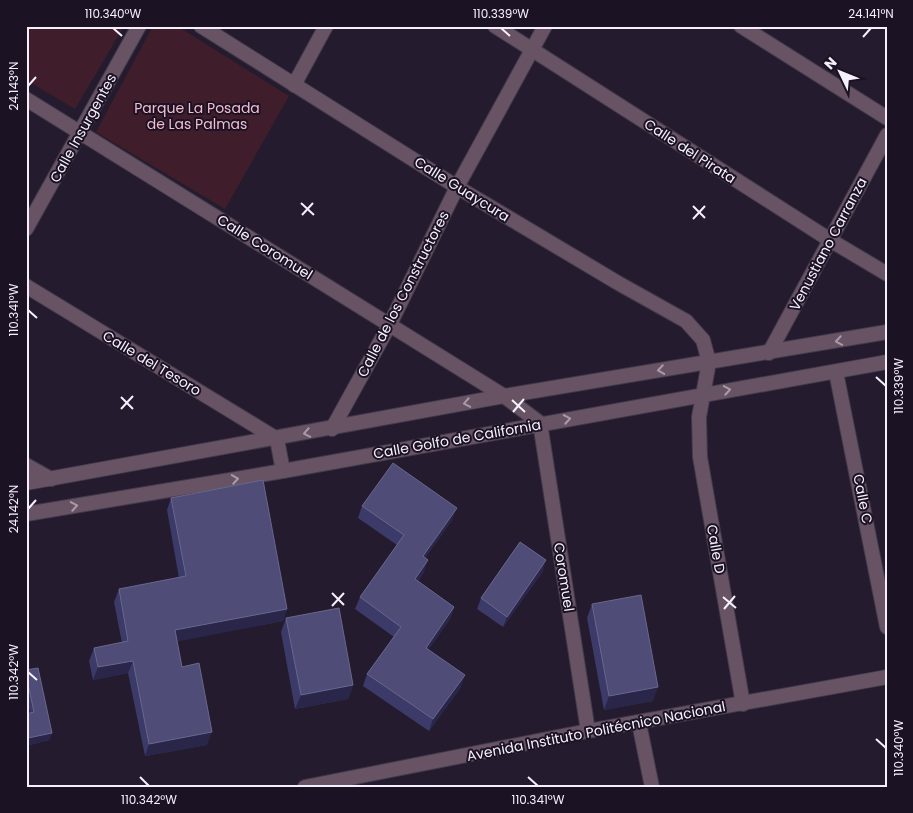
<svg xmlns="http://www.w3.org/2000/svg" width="913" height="813" font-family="Poppins,sans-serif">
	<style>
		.green { fill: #401d2b }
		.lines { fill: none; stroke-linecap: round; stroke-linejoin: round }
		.minor-casing { stroke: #413a4b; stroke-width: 16 }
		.tertiary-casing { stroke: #413a4b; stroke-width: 16 }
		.minor { stroke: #685365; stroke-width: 14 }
		.tertiary { stroke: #685365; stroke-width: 14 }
		.wall { fill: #3b3a68 }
		.shaded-wall { fill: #29264a }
		.building { fill: #4f4d78; stroke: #69678d }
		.oneway { stroke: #a89aa9 }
		.ticks { fill: none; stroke: #f6f0fd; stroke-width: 2 }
		.labels { text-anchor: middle; stroke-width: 4; stroke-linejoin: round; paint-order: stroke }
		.park-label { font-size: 14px; fill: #f6bdd1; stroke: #1b1224 }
		.street-label { font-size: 14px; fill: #f6f0fd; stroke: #1b1224 }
		.neatline { fill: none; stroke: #f6f0fd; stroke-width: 2 }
		.ticks-label { font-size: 12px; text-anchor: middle; fill: #f6f0fd }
	</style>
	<rect width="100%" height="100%" fill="#241c2e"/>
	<g class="green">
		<path d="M26,26H124L75,109L26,80Z"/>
		<path d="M153,26H177L289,96L225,209L96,132Z"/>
	</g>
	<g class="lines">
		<defs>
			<g id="minor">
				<path d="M201,26L457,187L618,283L686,321L703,340L709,362"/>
				<path d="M495,26L830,240L887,274"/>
				<path d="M741,26L887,118"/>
				<path d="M294,85L326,26"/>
				<path d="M26,99L504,396"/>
				<path d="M26,286L277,439"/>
				<path d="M769,353L887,135"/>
				<path d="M836,372L887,627"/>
				<path d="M703,395L699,417L700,457L743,704"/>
				<path d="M540,423L588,731"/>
				<path d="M332,429L390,324L457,187L545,26"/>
				<path d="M26,465L51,479"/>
				<path d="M639,723L652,787"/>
				<path d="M305,787L588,731L887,677"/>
			</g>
			<g id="tertiary">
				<path d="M26,229L139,26"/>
				<path d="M703,395L709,362"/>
				<path d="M504,396L540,423"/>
				<path d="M277,439L283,471"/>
				<path d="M26,483L504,396L887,332"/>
				<path d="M26,514L283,471L887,362"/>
			</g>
		</defs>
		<use href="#minor" class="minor-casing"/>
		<use href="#tertiary" class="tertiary-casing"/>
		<use href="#minor" class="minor"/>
		<use href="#tertiary" class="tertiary"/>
	</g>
	<g class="wall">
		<path d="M171,498L287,609L283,621L177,641L182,667L207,745L145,756L128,673L93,680L89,661L94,648L122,643L114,602L119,589L179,578L167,510Z"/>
		<path d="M362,506L452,520L425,558L424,572L418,581L454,607L450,619L428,650L461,687L429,731L363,686L367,674L394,637L355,609L360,597L397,545L358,518Z"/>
		<path d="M543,571L503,627L477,609L481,598Z"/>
		<path d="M592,604L653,701L604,710L587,618Z"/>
		<path d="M286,618L353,685L348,699L295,709L281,632Z"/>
		<path d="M26,670L52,733L49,740L26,746V714L30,713L26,694Z"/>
	</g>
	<g class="shaded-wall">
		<path d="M457,508L452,520L418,568L423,556Z"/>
		<path d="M428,560L424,572L410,591L415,579Z"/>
		<path d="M546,560L543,571L503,627L507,617Z"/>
		<path d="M454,607L450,619L421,660L426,648Z"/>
		<path d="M287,609L283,621L170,643L175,630Z"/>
		<path d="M133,661L128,673L93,680L98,667Z"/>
		<path d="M465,675L461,687L429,731L433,719Z"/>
		<path d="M353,685L348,699L295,709L301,695Z"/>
		<path d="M658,687L653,701L604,710L609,696Z"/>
		<path d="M212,732L207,745L145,756L149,744Z"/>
		<path d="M52,733L49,740L26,746L28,738Z"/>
	</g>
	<g class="building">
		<path d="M393,463L457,508L423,556L428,560L415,579L454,607L426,648L465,675L433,719L367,674L401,627L360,597L404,535L362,506Z"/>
		<path d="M263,480L287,609L175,630L182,667L199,663L212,732L149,744L133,661L98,667L94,648L128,641L119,589L186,576L171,498Z"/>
		<path d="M520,542L546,560L507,617L481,598Z"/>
		<path d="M641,595L658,687L609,696L592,604Z"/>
		<path d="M339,608L353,685L301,695L286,618Z"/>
		<path d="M38,668L52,733L28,738L26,729V714L34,712L26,674V670Z"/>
	</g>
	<defs><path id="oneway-chevron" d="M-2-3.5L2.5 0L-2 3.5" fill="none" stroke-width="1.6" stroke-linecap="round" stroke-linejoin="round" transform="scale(1.25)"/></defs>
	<g class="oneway">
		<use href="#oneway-chevron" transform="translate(839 341) rotate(170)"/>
		<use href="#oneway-chevron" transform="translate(661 370) rotate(171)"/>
		<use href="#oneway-chevron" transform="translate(727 390) rotate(-10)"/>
		<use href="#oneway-chevron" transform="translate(467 403) rotate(169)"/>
		<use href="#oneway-chevron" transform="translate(567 419) rotate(-10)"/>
		<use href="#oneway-chevron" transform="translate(307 433) rotate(169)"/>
		<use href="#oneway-chevron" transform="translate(235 479) rotate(-9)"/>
		<use href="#oneway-chevron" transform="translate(74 506) rotate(-10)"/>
	</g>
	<path class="ticks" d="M113,28L122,36M501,28L510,36M863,37L871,28M28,86L36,77M301,203L314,215M693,206L705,218M302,215L313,203M693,219L705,206M28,310L37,318M876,377L886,386M121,397L133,409M512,400L525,412M121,409L133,396M513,412L524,399M28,509L36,500M332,593L344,605M723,597L736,608M332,606L344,593M724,609L735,596M28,672L37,680M876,739L886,748M140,777L149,786M528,777L538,786"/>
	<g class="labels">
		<g class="park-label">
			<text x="197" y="113">Parque La Posada<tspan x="197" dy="16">de Las Palmas</tspan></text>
		</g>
		<g class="street-label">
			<text transform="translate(83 128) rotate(-61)" y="5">Calle Insurgentes</text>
			<text transform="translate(690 151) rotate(33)" y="5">Calle del Pirata</text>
			<text transform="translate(462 189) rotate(32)" y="5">Calle Guaycura</text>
			<text transform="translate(828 244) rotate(-62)" y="5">Venustiano Carranza</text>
			<text transform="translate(265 247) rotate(32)" y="5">Calle Coromuel</text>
			<text transform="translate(403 294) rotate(-63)" y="5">Calle de los Constructores</text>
			<text transform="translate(152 363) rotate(31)" y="5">Calle del Tesoro</text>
			<text transform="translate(457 439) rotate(-10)" y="5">Calle Golfo de California</text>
			<text transform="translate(863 499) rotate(79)" y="5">Calle C</text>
			<text transform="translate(716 549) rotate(80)" y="5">Calle D</text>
			<text transform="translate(564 577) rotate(81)" y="5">Coromuel</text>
			<text transform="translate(596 731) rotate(-11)" y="5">Avenida Instituto Politécnico Nacional</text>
		</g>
	</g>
	<rect width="913" height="813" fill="none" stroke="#1b1224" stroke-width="55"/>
	<g transform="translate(840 72) rotate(313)" stroke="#1b1224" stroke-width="4" paint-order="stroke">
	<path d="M0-4L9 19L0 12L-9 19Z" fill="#f6f0fd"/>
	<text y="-8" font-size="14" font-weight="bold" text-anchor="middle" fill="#f6f0fd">N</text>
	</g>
	<rect x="28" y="28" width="858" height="758" class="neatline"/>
	<g class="ticks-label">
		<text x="113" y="18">110.340°W</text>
		<text x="501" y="18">110.339°W</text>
		<text x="871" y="18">24.141°N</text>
		<text transform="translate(14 86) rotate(-90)" y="4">24.143°N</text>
		<text transform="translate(14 310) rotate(-90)" y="4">110.341°W</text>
		<text transform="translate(899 386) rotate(-90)" y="4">110.339°W</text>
		<text transform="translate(14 509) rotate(-90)" y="4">24.142°N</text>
		<text transform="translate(14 672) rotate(-90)" y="4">110.342°W</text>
		<text transform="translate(899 748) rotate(-90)" y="4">110.340°W</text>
		<text x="149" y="804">110.342°W</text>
		<text x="538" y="804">110.341°W</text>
	</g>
</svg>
